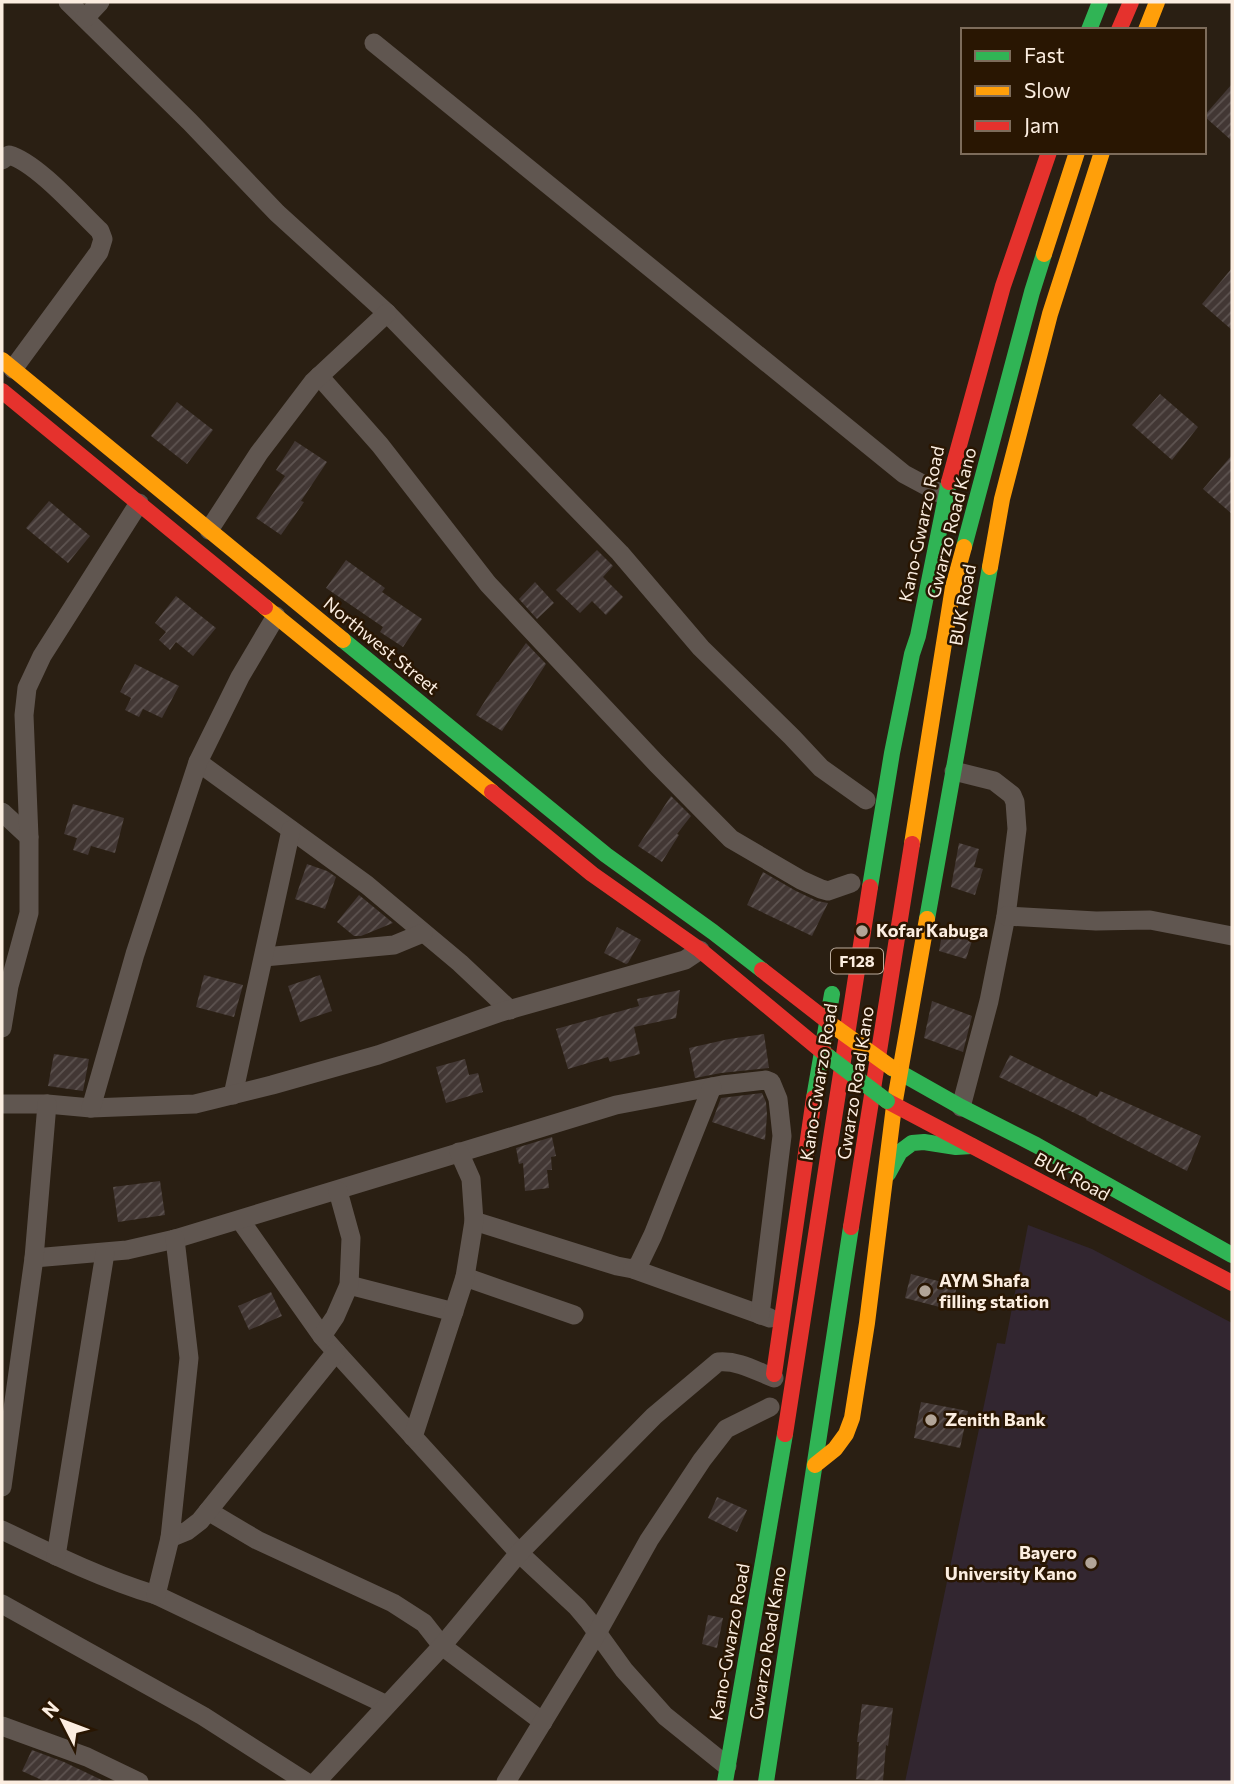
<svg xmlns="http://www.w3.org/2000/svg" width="1234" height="1784" font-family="Commissioner,sans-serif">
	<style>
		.education { fill: #322630 }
		.building { fill: url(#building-hatch) }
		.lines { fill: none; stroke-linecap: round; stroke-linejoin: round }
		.street { stroke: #605650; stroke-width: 19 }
		.fast { stroke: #30b455; stroke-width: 16 }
		.slow { stroke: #ff9f0a; stroke-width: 16 }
		.jam { stroke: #e5322d; stroke-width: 16 }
		.fast-bridge { stroke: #30b455; stroke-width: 16 }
		.slow-bridge { stroke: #ff9f0a; stroke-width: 16 }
		.poi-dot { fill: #b2a598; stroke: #291602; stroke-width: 2.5 }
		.labels { text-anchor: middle; stroke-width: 5; stroke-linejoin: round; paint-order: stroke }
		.shield { fill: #291602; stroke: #bcac9d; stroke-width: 2 }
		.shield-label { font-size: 16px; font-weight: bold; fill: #fbede0 }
		.street-label { font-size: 18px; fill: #fbede0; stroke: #291602 }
		.poi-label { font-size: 18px; font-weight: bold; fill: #fbede0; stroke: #291602; text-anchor: start }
	</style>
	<defs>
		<pattern id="building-hatch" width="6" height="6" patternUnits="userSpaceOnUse" patternTransform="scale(1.75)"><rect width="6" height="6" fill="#423734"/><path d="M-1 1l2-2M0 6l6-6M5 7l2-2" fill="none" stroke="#5e5451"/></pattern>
	</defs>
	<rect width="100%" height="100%" fill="#2a1f13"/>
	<path class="education" d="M1028,1225L1092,1249L1232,1323V1782H905L997,1343L1005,1344Z"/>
	<g class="building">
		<path d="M1232,84V141L1204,116Z"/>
		<path d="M1232,268V330L1202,304Z"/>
		<path d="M1160,394L1198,427L1172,460L1132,425Z"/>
		<path d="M177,402L213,430L187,464L151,436Z"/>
		<path d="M295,441L327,462L301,501L304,502L281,535L256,518L285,476L276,470Z"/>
		<path d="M1232,455V514L1203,489Z"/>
		<path d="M49,501L90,536L68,563L26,528Z"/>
		<path d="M597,550L613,566L603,577L623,597L606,615L592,601L580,613L556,590Z"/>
		<path d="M346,560L385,588L382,592L422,619L403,647L380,632L383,627L326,588Z"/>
		<path d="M535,582L554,603L537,619L519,599Z"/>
		<path d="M176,596L216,628L193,656L176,642L170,650L159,640L166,632L155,623Z"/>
		<path d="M526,643L546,664L502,731L476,715L497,682H498Z"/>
		<path d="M135,664L179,686L162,718L143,709L139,717L125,710L131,698L120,692Z"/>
		<path d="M671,796L691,816L677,834L679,835L662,862L638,846Z"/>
		<path d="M73,804L124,818L115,853L91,846L88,855L73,850L77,838L64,834Z"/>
		<path d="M959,843L979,849L974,867L983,869L975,895L951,887Z"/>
		<path d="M307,864L327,871L336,877L325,909L295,899Z"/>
		<path d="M763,872L796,891L817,901L828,903L812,936L747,905Z"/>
		<path d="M359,895L393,923L361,936H354L337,922Z"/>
		<path d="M617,927L641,940L628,963L626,964L604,953Z"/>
		<path d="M943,929L972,941L966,959L939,951Z"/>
		<path d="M204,975L243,985L234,1017L196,1007Z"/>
		<path d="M320,975L332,1011L300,1022L288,986Z"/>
		<path d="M680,990L676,1018L634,1027L640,1054L610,1062L608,1057L568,1069L556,1029L639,1006L637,999Z"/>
		<path d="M932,1001L972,1016L963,1052L924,1038Z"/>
		<path d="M764,1034L769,1068L721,1073L695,1078L689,1048L729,1039Z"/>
		<path d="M54,1054L89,1059L83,1091L48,1086Z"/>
		<path d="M1010,1055L1097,1097L1100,1091L1201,1136L1187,1171L1086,1120L1087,1119L999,1077Z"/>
		<path d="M465,1059L469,1075L478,1073L483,1092L446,1103L436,1067Z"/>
		<path d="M762,1093L766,1102L767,1115L765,1140L712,1122L721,1098Z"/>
		<path d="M552,1137L556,1156L551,1157L552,1170H547L549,1188L525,1191L523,1163L519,1164L516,1148Z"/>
		<path d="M160,1181L165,1215L118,1222L113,1187Z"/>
		<path d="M911,1274L957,1286L951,1310L905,1298Z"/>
		<path d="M271,1292L282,1316L249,1330L238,1306Z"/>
		<path d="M921,1402L968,1411L960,1448L914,1438Z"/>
		<path d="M717,1497L747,1510L737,1532L708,1518Z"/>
		<path d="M708,1615L723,1618L717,1648L702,1644Z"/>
		<path d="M862,1704L893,1708L888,1746L886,1745L883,1781L856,1779L859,1742H857Z"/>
		<path d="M32,1750L64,1762L106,1782H46L22,1771Z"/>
	</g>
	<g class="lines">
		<g class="street">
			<path d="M68,2L190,122L277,213L387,313L620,553L701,648L792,737L821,768L866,800"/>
			<path d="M85,18L100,2"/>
			<path d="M374,43L904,474L945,496"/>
			<path d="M2,160L9,155C36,162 79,211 100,231L103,239L99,252L13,369"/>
			<path d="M319,376L380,445L488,584L656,763L731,839L801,880L821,889L828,891L851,883"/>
			<path d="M209,530L259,453L313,382L387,313"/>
			<path d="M198,762L367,885L460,963L510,1010"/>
			<path d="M954,771L994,781L1012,795L1015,802L1017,829L1006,916L989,1001L961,1107"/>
			<path d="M2,812L29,837"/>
			<path d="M1006,916L1096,921L1150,920L1232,936"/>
			<path d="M264,957L394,945L423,933"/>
			<path d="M2,1028L9,986L29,913V837L24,715L27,688L42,656L139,503"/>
			<path d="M233,1095L291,830"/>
			<path d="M2,1104H47L91,1108L195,1104L272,1085L378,1055L501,1012L685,960L700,950"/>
			<path d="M91,1108L135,954L198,762L240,677L276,616"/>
			<path d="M240,1220L322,1336L336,1352L519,1553L577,1607L588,1620L624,1670L665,1716L727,1766"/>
			<path d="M474,1221L617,1266L633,1269L770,1318"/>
			<path d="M34,1258L127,1250L175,1239L616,1105L722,1085L766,1080L771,1082L778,1099L782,1136L760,1315"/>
			<path d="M633,1269L639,1264L653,1235L712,1087"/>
			<path d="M465,1277L574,1315"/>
			<path d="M349,1285L454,1312"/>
			<path d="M322,1336L335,1317L349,1285L351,1238L338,1191"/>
			<path d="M413,1437L465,1277L474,1221L471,1179L459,1152"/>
			<path d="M2,1487L34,1258L47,1104"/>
			<path d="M208,1511L257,1540L393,1603L424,1623L442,1646L543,1722"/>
			<path d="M2,1530C52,1554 103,1579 156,1595L387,1705"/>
			<path d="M170,1538L187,1531L200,1521L336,1352"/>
			<path d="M56,1556L105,1253"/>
			<path d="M156,1595L170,1538L189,1358L175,1239"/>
			<path d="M2,1604L203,1716L306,1782"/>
			<path d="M2,1726L87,1757L139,1782"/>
			<path d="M316,1782L442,1646L519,1553L654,1416L718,1362C738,1360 756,1371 774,1378"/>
			<path d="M506,1782L597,1633L649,1540L702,1460L726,1429L770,1407"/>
		</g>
		<g class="fast">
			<path d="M1089,30L1100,2"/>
			<path d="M964,547L1032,292L1044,254"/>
			<path d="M343,640L606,855L713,932L762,970"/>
			<path d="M870,887L892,753L912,654L918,636L949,482"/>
			<path d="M927,919L990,567"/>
			<path d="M892,1068L961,1107L1036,1145L1232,1255"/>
			<path d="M814,1098L832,994"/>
			<path d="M888,1174L900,1152L912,1143L924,1142L956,1147L972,1146"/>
			<path d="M725,1782L785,1434"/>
			<path d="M766,1782L851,1227"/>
		</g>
		<g class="slow">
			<path d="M1146,30L1157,2"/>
			<path d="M1044,254L1077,152"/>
			<path d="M2,360L343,640"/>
			<path d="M990,567L1002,499L1050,314L1102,152"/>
			<path d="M265,607L492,792"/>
			<path d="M912,844L953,587L964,547"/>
			<path d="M815,1465L835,1449L846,1434L852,1418L867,1323L894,1106L927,919"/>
		</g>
		<g class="jam">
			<path d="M1119,30L1131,2"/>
			<path d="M2,391L265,607"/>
			<path d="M949,482L1003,286L1049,152"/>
			<path d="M492,792L592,874L700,950L829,1057"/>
			<path d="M762,970L835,1027"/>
			<path d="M887,1101L1232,1283"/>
			<path d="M851,1227L912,844"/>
			<path d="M774,1374L814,1098"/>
			<path d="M785,1434L870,887"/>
		</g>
		<path class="fast-bridge" d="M829,1057L887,1101"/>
		<path class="slow-bridge" d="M835,1027L892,1068"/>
	</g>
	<g class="poi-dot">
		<circle cx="862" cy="931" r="7"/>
		<circle cx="925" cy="1291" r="7"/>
		<circle cx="931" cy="1420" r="7"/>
		<circle cx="1091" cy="1563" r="7"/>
	</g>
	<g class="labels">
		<rect class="shield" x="831" y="948.5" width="52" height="25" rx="5"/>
		<g class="shield-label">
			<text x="857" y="967">F128</text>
		</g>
		<g class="street-label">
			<text transform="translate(952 523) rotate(-76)" y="6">Gwarzo Road Kano</text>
			<text transform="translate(922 524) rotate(-78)" y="6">Kano-Gwarzo Road</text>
			<text transform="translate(963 605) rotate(-80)" y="6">BUK Road</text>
			<text transform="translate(381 646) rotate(39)" y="6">Northwest Street</text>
			<text transform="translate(819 1082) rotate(-81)" y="6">Kano-Gwarzo Road</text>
			<text transform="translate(856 1083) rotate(-81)" y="6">Gwarzo Road Kano</text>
			<text transform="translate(1072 1177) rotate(28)" y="6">BUK Road</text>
			<text transform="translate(730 1642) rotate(-80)" y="6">Kano-Gwarzo Road</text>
			<text transform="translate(768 1643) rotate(-81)" y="6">Gwarzo Road Kano</text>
		</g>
		<g class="poi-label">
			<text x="876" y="937">Kofar Kabuga</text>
			<text x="939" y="1287">AYM Shafa<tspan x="939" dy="21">filling station</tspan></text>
			<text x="945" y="1426">Zenith Bank</text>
			<text x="1077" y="1559" text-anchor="end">Bayero<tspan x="1077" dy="21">University Kano</tspan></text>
		</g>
	</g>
	<rect width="1234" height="1784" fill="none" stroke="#fbede0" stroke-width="7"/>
	<rect x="961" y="28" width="245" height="126" fill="#291602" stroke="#7d6c5b" stroke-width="2"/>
	<rect x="975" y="51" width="35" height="10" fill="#30b455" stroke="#7d6c5b" stroke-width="2"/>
	<text x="1024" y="63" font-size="21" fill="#fbede0">Fast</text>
	<rect x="975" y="86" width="35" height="10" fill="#ff9f0a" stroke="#7d6c5b" stroke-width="2"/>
	<text x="1024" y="98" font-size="21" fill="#fbede0">Slow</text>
	<rect x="975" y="121" width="35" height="10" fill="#e5322d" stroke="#7d6c5b" stroke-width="2"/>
	<text x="1024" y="133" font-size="21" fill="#fbede0">Jam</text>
	<g transform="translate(63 1721) rotate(312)" stroke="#291602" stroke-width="5" paint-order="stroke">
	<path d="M0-5L12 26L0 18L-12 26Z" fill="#fbede0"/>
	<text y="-10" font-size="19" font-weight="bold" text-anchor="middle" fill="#fbede0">N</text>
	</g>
</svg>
